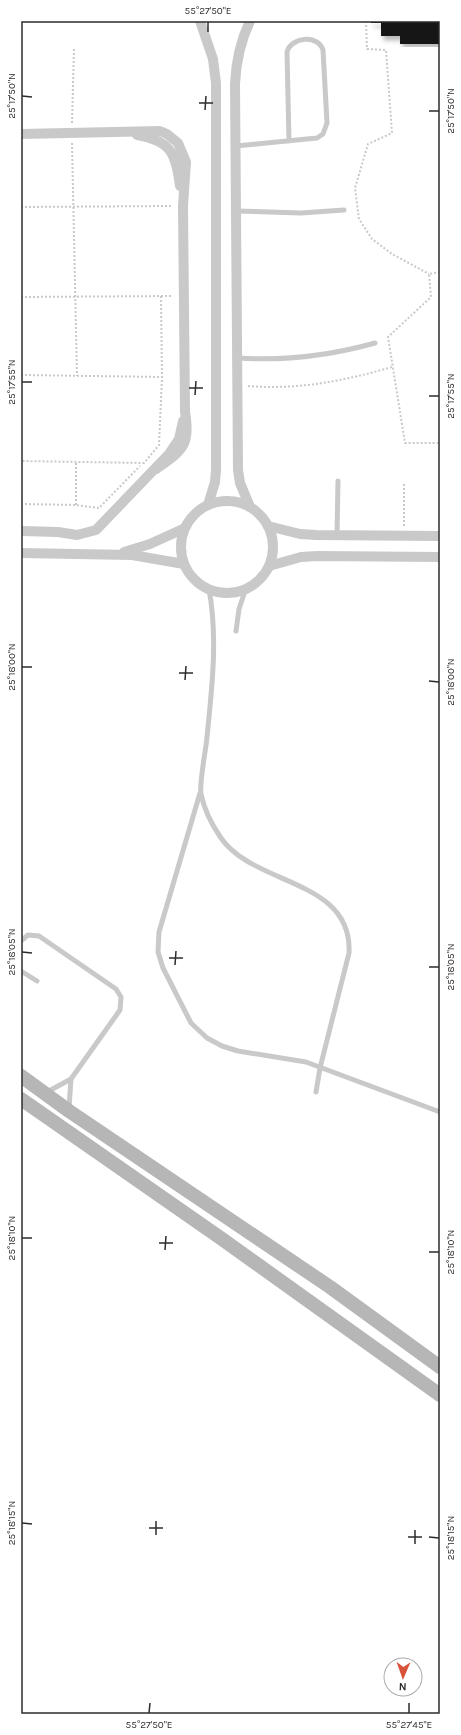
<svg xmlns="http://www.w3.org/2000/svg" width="461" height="1735" font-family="Karla,sans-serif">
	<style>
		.building { fill: #131313; filter: url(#shadow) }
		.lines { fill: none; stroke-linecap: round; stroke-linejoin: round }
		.path { stroke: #c9c9c9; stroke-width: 2; stroke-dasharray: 2 2; stroke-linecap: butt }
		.service { stroke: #c9c9c9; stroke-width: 5 }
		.minor { stroke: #c9c9c9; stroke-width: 10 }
		.secondary { stroke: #b6b6b6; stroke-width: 14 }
		.ticks { fill: none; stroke: #2c2c2c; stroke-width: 1.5 }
		.neatline { fill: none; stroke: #2c2c2c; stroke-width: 1.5 }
		.ticks-label { font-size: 10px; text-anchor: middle; fill: #2c2c2c }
	</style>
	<defs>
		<filter id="shadow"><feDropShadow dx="2.5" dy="4.5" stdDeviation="2" flood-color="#0004"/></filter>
	</defs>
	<rect width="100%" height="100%" fill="#fff"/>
	<path class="building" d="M371,21H440V44H400V36H381V23H371Z"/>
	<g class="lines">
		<g class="path">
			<path d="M366,21L367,49L386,50L392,133L368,144L355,188L359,219L372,239L392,254L429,274"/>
			<path d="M72,123L74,49"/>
			<path d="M72,143L77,376"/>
			<path d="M21,207L172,206"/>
			<path d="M440,272L429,274L431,297L388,337L405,443H440"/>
			<path d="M161,296L162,377"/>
			<path d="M21,297L173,296"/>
			<path d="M21,375L162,377L159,445L144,463L21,461"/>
			<path d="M248,386C298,390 344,381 392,367"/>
			<path d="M21,504L76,505L99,508L140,466"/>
			<path d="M76,505V462"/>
			<path d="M404,526V483"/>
		</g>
		<g class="service">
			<path d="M236,146L317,138L323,134L327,123L323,50C318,34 291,37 287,52L289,141"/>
			<path d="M236,211L301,213L344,210"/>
			<path d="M237,358C285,361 329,356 375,343"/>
			<path d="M337,536L338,481"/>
			<path d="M209,589C218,638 212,687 207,737C206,750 199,783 201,794C204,809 212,825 221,838C254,886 353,879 349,953L320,1068L316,1092"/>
			<path d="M236,631L239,609L246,588"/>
			<path d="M200,793L159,932L158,952L163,968L191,1023L207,1038L222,1046L238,1051L306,1062L440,1112"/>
			<path d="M21,941L28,935L39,936L116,989L121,997L120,1010L71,1079L47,1092"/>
			<path d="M21,971L37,981"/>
			<path d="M69,1108L71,1079"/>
		</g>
		<g class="minor">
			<path d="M200,21L213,59L216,83V470L215,482L208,505"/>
			<path d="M250,21C240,42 236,61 235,84L238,470L240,483L250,507"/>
			<path d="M21,134L160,131L167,134L178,143L186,162L183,206L185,411C190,445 184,450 156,469"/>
			<path d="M137,135C171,141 176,153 180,186"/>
			<circle cx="227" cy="547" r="46"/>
			<path d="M268,526L300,534L316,535L440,536"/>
			<path d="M21,531L58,532L77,535L96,530L169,454L179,439L183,421"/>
			<path d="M124,552L150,544L185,528"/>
			<path d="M21,553L132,555L184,564"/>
			<path d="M269,566L301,557L317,556L440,557"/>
		</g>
		<g class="secondary">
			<path d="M21,1076L69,1111L330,1287L440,1367"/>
			<path d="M21,1099L222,1239L440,1395"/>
		</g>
	</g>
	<path class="ticks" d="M208,32V22M22,96L32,97M199,103H213M205,110L206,96M429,111H439M22,382H32M189,388H203M195,395L196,381M429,396H439M22,667H32M179,673H193M185,680L186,666M429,681L439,682M22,952L32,953M169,958H183M175,965L176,951M429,967H439M22,1238H32M159,1243H173M165,1250L166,1236M429,1252H439M22,1523L32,1524M149,1528H163M156,1535V1521M408,1537H422M429,1537L439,1538M415,1544V1530M149,1713L150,1703M409,1713V1703"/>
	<rect width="461" height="1735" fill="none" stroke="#ffffff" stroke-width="44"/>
	<g transform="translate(403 1677) rotate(182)"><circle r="19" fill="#ffffff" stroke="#ababab"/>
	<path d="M0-3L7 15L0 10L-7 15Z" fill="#d8523a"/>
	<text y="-6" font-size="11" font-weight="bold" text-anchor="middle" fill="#2c2c2c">N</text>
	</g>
	<rect x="22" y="22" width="417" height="1691" class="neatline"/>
	<g class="ticks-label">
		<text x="208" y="14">55°27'50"E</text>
		<text transform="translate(11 96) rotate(-90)" y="4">25°17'50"N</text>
		<text transform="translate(450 111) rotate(-90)" y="4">25°17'50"N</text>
		<text transform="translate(11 382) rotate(-90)" y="4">25°17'55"N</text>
		<text transform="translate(450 396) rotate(-90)" y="4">25°17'55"N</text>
		<text transform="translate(11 667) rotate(-90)" y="4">25°18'00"N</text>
		<text transform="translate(450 682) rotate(-90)" y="4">25°18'00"N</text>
		<text transform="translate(11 952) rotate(-90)" y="4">25°18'05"N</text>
		<text transform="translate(450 967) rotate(-90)" y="4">25°18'05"N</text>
		<text transform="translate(11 1238) rotate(-90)" y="4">25°18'10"N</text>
		<text transform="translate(450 1252) rotate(-90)" y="4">25°18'10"N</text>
		<text transform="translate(11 1523) rotate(-90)" y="4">25°18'15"N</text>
		<text transform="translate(450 1538) rotate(-90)" y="4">25°18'15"N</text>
		<text x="149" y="1728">55°27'50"E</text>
		<text x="409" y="1728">55°27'45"E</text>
	</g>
</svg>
